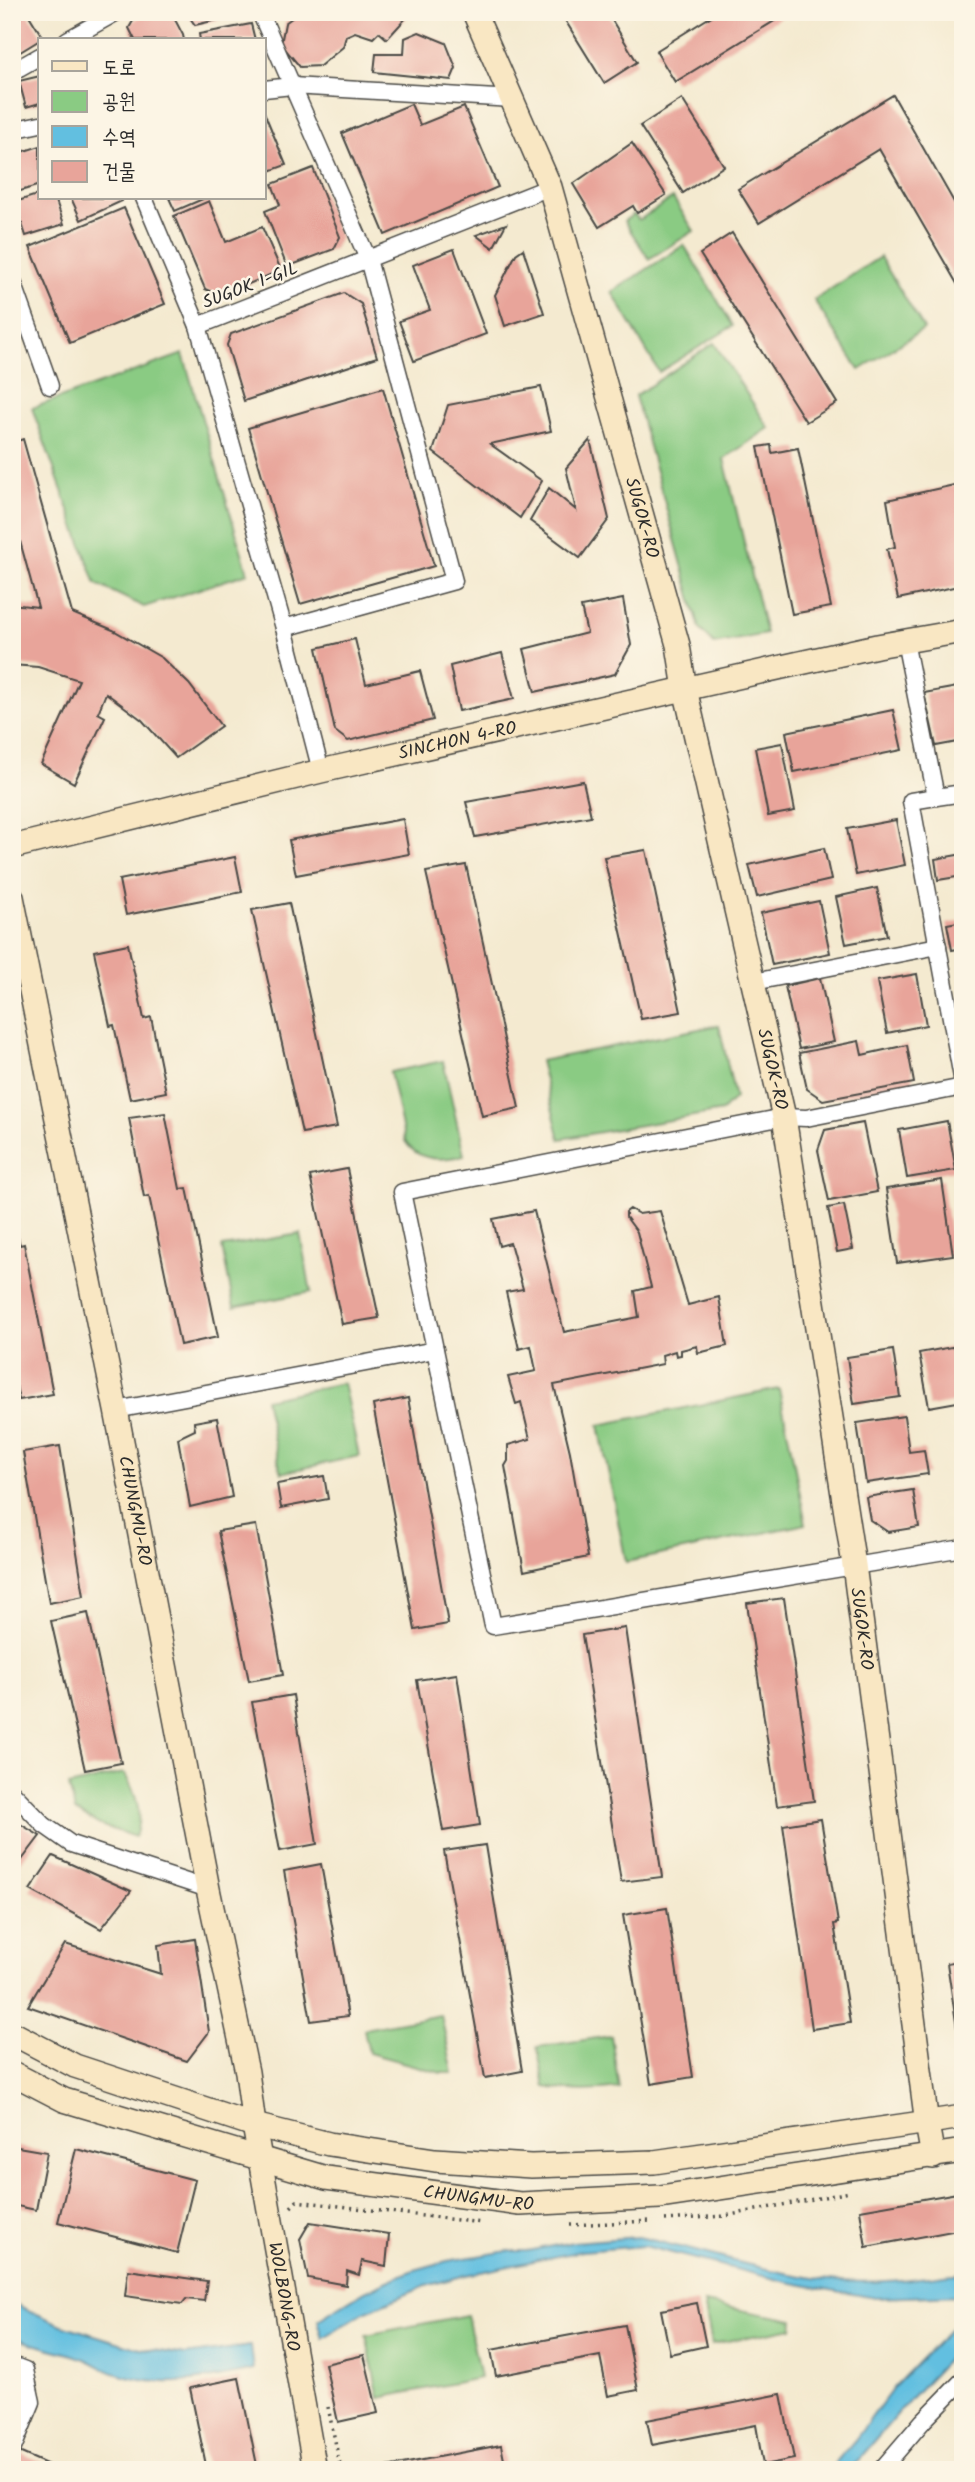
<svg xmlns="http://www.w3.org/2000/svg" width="975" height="2482" font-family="Kalam,'Poor Story',sans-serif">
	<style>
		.green { fill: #8acb83; stroke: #5a7b57; stroke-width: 2 }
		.water { fill: #62bfe0; stroke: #467586; stroke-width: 2 }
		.building { fill: #e8a49a }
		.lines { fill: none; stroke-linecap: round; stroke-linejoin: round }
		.street-casing { stroke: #494844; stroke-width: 19 }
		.secondary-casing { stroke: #494844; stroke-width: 26 }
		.path { stroke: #494844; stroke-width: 3.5; stroke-dasharray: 2 5; stroke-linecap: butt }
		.street { stroke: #fff; stroke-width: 16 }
		.secondary { stroke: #f9e7c3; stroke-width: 23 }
		.labels { text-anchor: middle; stroke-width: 5; stroke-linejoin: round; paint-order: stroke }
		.street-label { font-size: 18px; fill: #2b2b2b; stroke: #fcf5e5 }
	</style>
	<rect width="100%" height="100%" fill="#fcf5e5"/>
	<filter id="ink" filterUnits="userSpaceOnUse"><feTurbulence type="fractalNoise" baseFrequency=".0143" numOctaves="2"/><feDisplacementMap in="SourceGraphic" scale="14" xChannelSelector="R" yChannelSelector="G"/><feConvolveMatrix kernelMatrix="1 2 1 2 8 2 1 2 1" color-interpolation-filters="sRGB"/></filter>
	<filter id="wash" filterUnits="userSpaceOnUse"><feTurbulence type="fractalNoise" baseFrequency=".00686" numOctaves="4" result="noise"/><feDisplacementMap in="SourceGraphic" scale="28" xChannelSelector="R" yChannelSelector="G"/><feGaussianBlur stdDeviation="1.57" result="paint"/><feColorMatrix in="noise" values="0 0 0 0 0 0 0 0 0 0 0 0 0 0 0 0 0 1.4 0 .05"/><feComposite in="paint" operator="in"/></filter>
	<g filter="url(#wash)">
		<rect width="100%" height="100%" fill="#f4ead0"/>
		<g class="green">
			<path d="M673,198L694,231L649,259L624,221L634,214L639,220Z"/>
			<path d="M684,245L733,326L659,372L612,292Z"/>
			<path d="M880,257L924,329L859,370L814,300Z"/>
			<path d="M714,343L769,428L724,459L766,634L714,644L700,629L635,396Z"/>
			<path d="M183,354L248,573L144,607L96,584L32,408Z"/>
			<path d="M719,1025L735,1098L722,1111L560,1139L540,1061Z"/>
			<path d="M443,1061L464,1155C442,1161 418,1162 405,1141L390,1072Z"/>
			<path d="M300,1234L311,1292L234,1307L222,1247Z"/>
			<path d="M343,1383L359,1456L281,1473L265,1399Z"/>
			<path d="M779,1389L806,1524L626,1562L599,1425Z"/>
			<path d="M124,1773C136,1792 143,1815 135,1837L100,1825L75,1811L69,1786Z"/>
			<path d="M441,2015L453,2073H441L369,2053L364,2029Z"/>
			<path d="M611,2036L619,2088C593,2092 571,2092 545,2087L537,2047Z"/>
			<path d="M704,2303L794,2320L793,2328L712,2344Z"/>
			<path d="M467,2315L480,2378L379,2398L366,2335Z"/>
		</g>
		<g class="water">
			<path d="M638,2237C705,2251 770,2275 839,2281C880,2284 922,2278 963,2273V2295L875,2298L787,2282L644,2246L582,2251L466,2275L426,2286L364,2312L323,2338L318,2320L365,2291L411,2271L447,2261L508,2251H527L573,2242Z"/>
			<path d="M12,2303L62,2325L130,2346L159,2351L185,2355L251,2346L254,2370C208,2380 160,2390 114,2373C104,2370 95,2363 85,2359C61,2350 35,2347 12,2336Z"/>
			<path d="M963,2316V2343L911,2398L850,2470H829L855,2440L894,2387Z"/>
		</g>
		<g id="blocks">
			<g class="building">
				<path d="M12,12H27L43,38L12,57Z"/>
				<path d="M148,12H171L183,35L184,40H135L129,28L133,21Z"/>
				<path d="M186,12H247V13L195,25Z"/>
				<path d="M300,12H402L407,17L387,39L379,32L373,38L355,32L346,36L343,47L320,66L300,67L281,44L285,23Z"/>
				<path d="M560,12H607L637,62L604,83Z"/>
				<path d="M718,12H789L675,82L656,51Z"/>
				<path d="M251,24L255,40H200L199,34Z"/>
				<path d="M419,32L446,43L456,68L451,80L374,72L376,54H404L405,38Z"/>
				<path d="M40,76V103L26,107L19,81Z"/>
				<path d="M893,95L963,218V294L879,149L759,223L738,189Z"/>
				<path d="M682,99L724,166L683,193L640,126Z"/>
				<path d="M411,104L420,125L464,107L498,187L385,235L342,133Z"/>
				<path d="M264,112L286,165L264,173Z"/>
				<path d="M632,143L666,195L637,213L633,206L599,227L573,184Z"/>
				<path d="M40,146V185L14,193L12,155Z"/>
				<path d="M313,168L340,237L334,249L287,267L265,211L280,205L272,184Z"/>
				<path d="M40,194V198H55L64,224L26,236L15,202Z"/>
				<path d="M71,198H121L122,201L81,220Z"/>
				<path d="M169,198H205L175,211Z"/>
				<path d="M209,201L226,242L262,227L281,270L221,296L205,289L174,216Z"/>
				<path d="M124,208L165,304L70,343L30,247Z"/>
				<path d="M506,224L493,248L476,235Z"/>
				<path d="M732,233L837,403L806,422L700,254Z"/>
				<path d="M454,249L486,334L414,361L399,321L430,310L413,265Z"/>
				<path d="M523,249L544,313L505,326L495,295L516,254Z"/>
				<path d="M344,293L361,304L377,357L244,401L227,345L231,334Z"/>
				<path d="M541,387L551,431L490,444L542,481L520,518L433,452L448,405Z"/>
				<path d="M383,388L434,566L300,604L248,428Z"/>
				<path d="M23,439L72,613L113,630L162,658L189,684L221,726L176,758L142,720L106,693L98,713L105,717L74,783L41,764L79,680L38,667L12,665V604L38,607L12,512V443Z"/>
				<path d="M590,440L609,519L580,558L530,521L549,488L576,510L566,468Z"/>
				<path d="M771,445L772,453L798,448L831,607L792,614L758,447Z"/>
				<path d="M963,483V585L898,599L887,549L895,547L887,500Z"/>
				<path d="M623,599L631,645L615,674L535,692L524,649L587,633L581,607Z"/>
				<path d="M355,639L366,684L420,671L433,720L348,741L335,731L317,648Z"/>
				<path d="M502,653L514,699L459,711L450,666Z"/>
				<path d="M963,686V741L936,746L924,693Z"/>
				<path d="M893,710L902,750L794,772L786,732Z"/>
				<path d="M782,743L795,811L768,816L755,748Z"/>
				<path d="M583,781L591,816L475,837L466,802Z"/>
				<path d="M403,819L409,854L296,875L289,840Z"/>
				<path d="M896,820L905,865L856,875L847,829Z"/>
				<path d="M824,848L831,880L757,897L749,865Z"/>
				<path d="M646,850L681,1012L641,1019L604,857Z"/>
				<path d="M963,854V876L938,880L935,859Z"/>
				<path d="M235,857L242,892L126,915L119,880Z"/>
				<path d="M466,865L519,1108L482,1116L426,872Z"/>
				<path d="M877,888L887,936L846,944L836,897Z"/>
				<path d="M819,901L830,953L772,965L761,913Z"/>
				<path d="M289,903L337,1127L302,1133L252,910Z"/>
				<path d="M963,921V948L952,950L947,924Z"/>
				<path d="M128,944L144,1019L151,1017L166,1092L130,1099L114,1025L110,1026L94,951Z"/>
				<path d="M917,974L926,1025L887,1033L877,981Z"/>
				<path d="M820,978L834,1042L799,1049L785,986Z"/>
				<path d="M859,1041L862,1055L907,1045L914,1083L823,1100L807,1089L799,1053Z"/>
				<path d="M165,1113L180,1189L187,1188L218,1337L180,1345L149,1196L144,1197L129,1118Z"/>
				<path d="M947,1121L956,1170L907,1178L899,1130Z"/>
				<path d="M863,1123L877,1192L829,1201L818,1150L825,1130Z"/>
				<path d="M347,1169L379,1318L342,1324L310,1176Z"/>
				<path d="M942,1180L953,1255L897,1263L886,1189Z"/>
				<path d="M844,1205L853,1249L837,1252L828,1208Z"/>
				<path d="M630,1209L639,1214L660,1211L688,1305L719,1297L727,1346L698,1353L697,1346L681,1350V1355L676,1356L675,1351L662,1355L663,1364L554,1385L570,1452L588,1557L524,1571L505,1466L508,1461V1445L530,1439L521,1402L516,1404L508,1377L536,1371L531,1346L519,1349L506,1292L523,1289L510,1243L499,1246L493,1219L534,1211L564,1332L639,1317L635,1291L651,1287L637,1232L626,1217V1212Z"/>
				<path d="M12,1214L20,1245L24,1244L53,1394L19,1400L12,1366Z"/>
				<path d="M963,1345V1401L929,1407L919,1353Z"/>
				<path d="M893,1350L900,1397L854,1404L847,1357Z"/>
				<path d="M408,1398L448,1624L415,1630L373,1405Z"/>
				<path d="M904,1416L909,1452L924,1450L928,1474L866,1483L857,1423Z"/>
				<path d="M217,1418L232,1497L190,1507L178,1438L195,1430L194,1422Z"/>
				<path d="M60,1446L84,1596L49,1603L23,1452Z"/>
				<path d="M324,1476L328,1499L281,1508L277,1484Z"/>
				<path d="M913,1490L919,1527L888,1532L870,1520L866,1497Z"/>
				<path d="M256,1525L283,1675L249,1681L218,1531Z"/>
				<path d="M784,1598L814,1801L777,1806L747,1603Z"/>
				<path d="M88,1613L121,1763L85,1770L51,1621Z"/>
				<path d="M625,1628L662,1877L621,1882L582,1635Z"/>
				<path d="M457,1674L480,1825L443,1831L417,1680Z"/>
				<path d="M293,1695L317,1844L280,1851L252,1702Z"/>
				<path d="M12,1819L40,1836L12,1873Z"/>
				<path d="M821,1819L838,1923L834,1924L850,2023L812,2029L783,1825Z"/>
				<path d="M485,1845L522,2071L485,2078L444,1851Z"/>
				<path d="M53,1856L131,1891L101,1929L30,1890Z"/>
				<path d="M321,1864L348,2016L311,2021L284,1871Z"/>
				<path d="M667,1908L693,2077L651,2084L623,1915Z"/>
				<path d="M195,1939L209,2032L187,2061L28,2006L65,1944L161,1974L158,1945Z"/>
				<path d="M963,1960V2034L958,2035L947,1963Z"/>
				<path d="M12,2146L47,2152L36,2210L12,2205Z"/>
				<path d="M76,2149L195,2180L177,2253L58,2222Z"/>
				<path d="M963,2192V2229L866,2247L860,2210Z"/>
				<path d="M310,2222L389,2234L386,2266L362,2261L359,2275L347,2271L346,2285L308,2278L300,2239Z"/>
				<path d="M128,2270L207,2281L204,2301L186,2299L182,2304L125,2296Z"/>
				<path d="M697,2303L706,2346L670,2354L661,2310Z"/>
				<path d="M625,2325L638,2390L608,2396L600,2356L496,2376L491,2350Z"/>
				<path d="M364,2355L378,2413L338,2422L325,2364Z"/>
				<path d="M239,2378L258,2470H207L190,2388Z"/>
				<path d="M781,2394L794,2459L763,2465L756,2425L652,2445L647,2420Z"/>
				<path d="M501,2445L506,2470H381V2468Z"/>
				<path d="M12,2449L60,2470H12Z"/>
			</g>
		</g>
	</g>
	<g filter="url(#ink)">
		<use href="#blocks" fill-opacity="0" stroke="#494844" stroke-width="2"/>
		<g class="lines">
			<defs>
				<g id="street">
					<path d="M260,12L368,259L454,581L284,628"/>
					<path d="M67,40L117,12"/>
					<path d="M12,72L40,56"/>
					<path d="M264,89L292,86L513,99"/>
					<path d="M12,130L40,124"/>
					<path d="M144,198L198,326L284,628L321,771"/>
					<path d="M12,279L50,386"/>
					<path d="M198,326L550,187"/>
					<path d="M905,641L936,797L911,801L963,1083"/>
					<path d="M936,797L963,793"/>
					<path d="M754,982L938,946"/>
					<path d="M963,1087L806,1118L784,1117L402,1192L493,1626L963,1548"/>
					<path d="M116,1410L435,1350"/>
					<path d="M12,1792L44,1825L71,1844L208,1889"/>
					<path d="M12,2365L25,2370L32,2402L13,2448"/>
					<path d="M881,2470L923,2421L963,2380"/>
				</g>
				<g id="secondary">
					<path id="s1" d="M474,12L550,187L678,645L685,689L784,1117L854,1565L927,2124L933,2157"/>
					<path id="s2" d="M12,847L321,771L782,667L877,646L963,631"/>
					<path id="s3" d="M12,897L116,1410L208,1889L247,2072L254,2125L315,2470"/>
					<path d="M12,2033L75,2066L254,2125L329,2144L435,2160L531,2166L654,2162L963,2117"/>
					<path id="s4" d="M12,2073L64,2100L326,2178L520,2204L660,2197L963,2151"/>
				</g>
			</defs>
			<use href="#street" class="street-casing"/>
			<use href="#secondary" class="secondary-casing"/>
			<g class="path">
				<path d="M291,2207L297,2201L482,2223"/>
				<path d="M665,2220L725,2216L850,2192"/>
				<path d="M570,2225L650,2221"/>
				<path d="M328,2407L341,2470"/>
			</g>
			<use href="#street" class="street"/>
			<use href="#secondary" class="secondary"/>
		</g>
	</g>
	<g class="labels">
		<g class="street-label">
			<text transform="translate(250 285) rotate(-21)" y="6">SUGOK 1-GIL</text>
			<text dy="6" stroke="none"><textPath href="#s1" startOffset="534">SUGOK-RO</textPath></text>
			<text dy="6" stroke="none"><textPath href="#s2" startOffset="458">SINCHON 4-RO</textPath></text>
			<text dy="6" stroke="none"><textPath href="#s1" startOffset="1101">SUGOK-RO</textPath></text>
			<text dy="6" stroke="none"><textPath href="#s3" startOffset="626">CHUNGMU-RO</textPath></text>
			<text dy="6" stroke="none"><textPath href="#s1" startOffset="1668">SUGOK-RO</textPath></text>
			<text dy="6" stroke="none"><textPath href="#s4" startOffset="486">CHUNGMU-RO</textPath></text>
			<text dy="6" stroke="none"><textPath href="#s3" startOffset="1426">WOLBONG-RO</textPath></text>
		</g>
	</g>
	<rect width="975" height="2482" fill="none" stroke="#fcf5e5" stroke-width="42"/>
	<rect x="38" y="38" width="228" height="161" fill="#fcf5e5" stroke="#a8a49b" stroke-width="2"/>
	<rect x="52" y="61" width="35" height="10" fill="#f9e7c3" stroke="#a8a49b" stroke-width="2"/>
	<text x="102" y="74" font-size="21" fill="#2b2b2b">도로</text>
	<rect x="52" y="91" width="35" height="21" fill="#8acb83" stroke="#a8a49b" stroke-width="2"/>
	<text x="102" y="108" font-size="21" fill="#2b2b2b">공원</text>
	<rect x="52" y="126" width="35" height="21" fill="#62bfe0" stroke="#a8a49b" stroke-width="2"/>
	<text x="102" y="144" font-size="21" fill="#2b2b2b">수역</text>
	<rect x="52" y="161" width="35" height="21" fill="#e8a49a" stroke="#a8a49b" stroke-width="2"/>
	<text x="102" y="178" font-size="21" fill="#2b2b2b">건물</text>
</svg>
